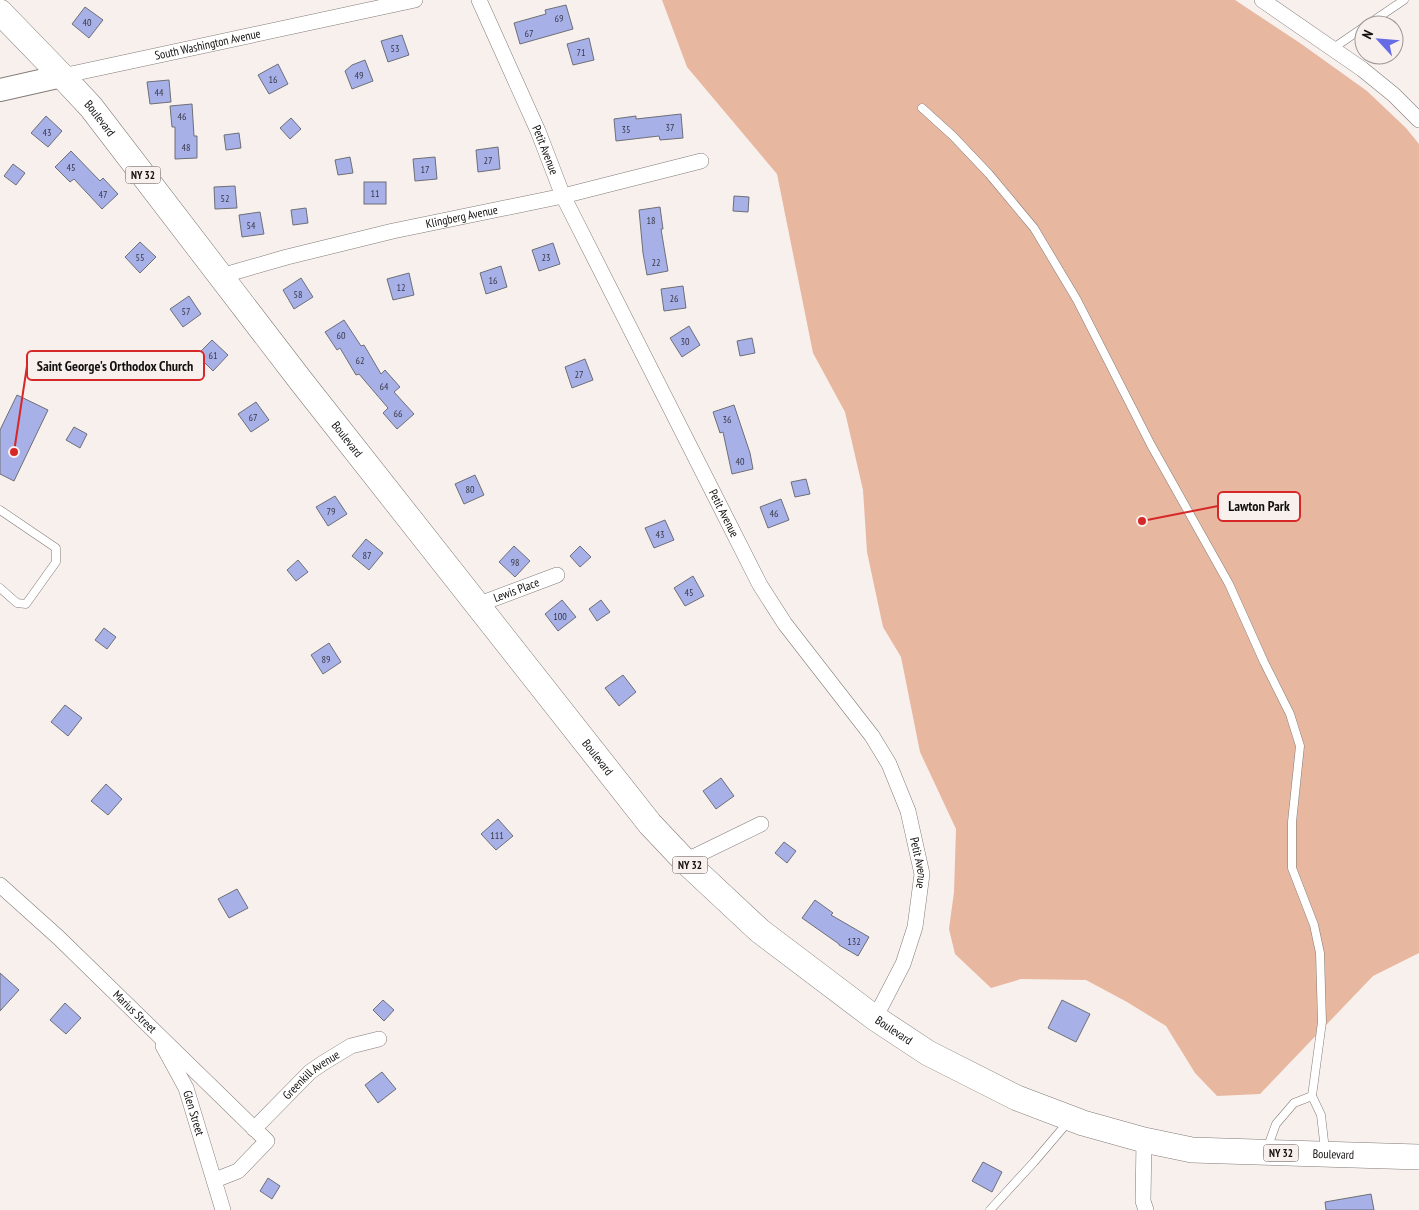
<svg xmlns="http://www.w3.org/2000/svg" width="1419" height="1210" font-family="'PT Sans Narrow',sans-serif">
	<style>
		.green { fill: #e8b7a0 }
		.building { fill: #a7b0e7; stroke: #6e6f76 }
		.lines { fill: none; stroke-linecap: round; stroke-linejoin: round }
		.service-casing { stroke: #827b78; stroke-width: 9 }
		.minor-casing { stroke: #827b78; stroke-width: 16 }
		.secondary-casing { stroke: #827b78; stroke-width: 24 }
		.primary-casing { stroke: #827b78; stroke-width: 26 }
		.service { stroke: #fff; stroke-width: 8 }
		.minor { stroke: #fff; stroke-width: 15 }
		.secondary { stroke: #fff; stroke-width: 22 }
		.primary { stroke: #fff; stroke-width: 25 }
		.labels { text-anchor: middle; stroke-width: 5; stroke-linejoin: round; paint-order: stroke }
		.number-label { font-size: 10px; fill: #383845 }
		.shield { fill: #f8f0ed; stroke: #585352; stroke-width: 1 }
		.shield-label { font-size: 11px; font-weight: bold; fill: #13100f }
		.street-label { font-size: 12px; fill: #13100f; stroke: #f8f0ed }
		.leader { fill: none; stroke: #d62828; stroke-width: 2 }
		.callout-dot { fill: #d62828; stroke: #f8f0ed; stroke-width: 2 }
		.callout { fill: #f8f0ed; stroke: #d62828; stroke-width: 2 }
		.callout-label { font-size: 14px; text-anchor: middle; font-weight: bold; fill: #13100f }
	</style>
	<rect width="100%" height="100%" fill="#f8f0ed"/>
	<path class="green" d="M662,0H1235L1300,43L1367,91L1406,128L1419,144V953L1373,976L1260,1094L1217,1096L1195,1073L1166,1026L1127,1002L1086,980L1021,979L991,988L955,954L949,929L954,892L956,829L920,752L901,657L883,627L867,552L863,490L845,412L813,353L777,174L687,67Z"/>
	<g class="building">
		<path d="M566,5L573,29L520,44L514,23L546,14L545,10Z"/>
		<path d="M85,7L103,20L89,38L72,24Z"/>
		<path d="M402,35L409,55L388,62L381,41Z"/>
		<path d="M589,38L594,60L573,65L567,44Z"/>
		<path d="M365,60L373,81L352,89L345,71L352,65Z"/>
		<path d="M278,64L288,84L269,94L258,75Z"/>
		<path d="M169,80L171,102L150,104L147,82Z"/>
		<path d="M192,104L194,136H197V158L175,159V127H172L170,106Z"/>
		<path d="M681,114L683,138L660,140L659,136L616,141L614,119L636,116V119Z"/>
		<path d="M46,116L62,131L48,147L31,133Z"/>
		<path d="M291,118L301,129L290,139L280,128Z"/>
		<path d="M239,133L241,148L226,150L224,135Z"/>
		<path d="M498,147L500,169L478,172L476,150Z"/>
		<path d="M71,151L100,181L103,178L118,194L102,209L74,179L70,182L55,167Z"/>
		<path d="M350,157L353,173L338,175L335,160Z"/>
		<path d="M435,157L437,179L415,181L413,159Z"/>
		<path d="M13,164L25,173L16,185L4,176Z"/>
		<rect x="364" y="182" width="22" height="22"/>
		<path d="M235,186L237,208L215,209L214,187Z"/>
		<path d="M734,196L749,197L748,212L733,211Z"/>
		<path d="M660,207L663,229H661L668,271L647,275L643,253L639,210Z"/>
		<path d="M306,208L308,223L293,225L291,210Z"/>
		<path d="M260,212L264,234L242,237L239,215Z"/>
		<path d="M140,242L156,257L140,273L125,257Z"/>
		<path d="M553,243L560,264L539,271L532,250Z"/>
		<path d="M501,266L507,287L486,294L480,273Z"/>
		<path d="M409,273L414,295L393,300L387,279Z"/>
		<path d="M301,278L313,297L294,309L283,290Z"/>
		<path d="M683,286L686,308L664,311L661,289Z"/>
		<path d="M189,296L201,314L183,327L170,309Z"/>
		<path d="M344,320L361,346L364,345L381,374L385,370L400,387L394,392L414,414L397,429L383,413L388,408L359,374L356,375L340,348L337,350L325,332Z"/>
		<path d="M689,326L700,345L682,357L670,338Z"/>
		<path d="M752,338L755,353L740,356L737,341Z"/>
		<path d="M212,340L228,355L213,371L197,355Z"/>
		<path d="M585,359L593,380L572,388L565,367Z"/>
		<path d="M17,395L48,410L14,481L0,474V430Z"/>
		<path d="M256,402L269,420L251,432L238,414Z"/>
		<path d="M734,405L750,453L753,469L732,474L723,432L720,433L713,412Z"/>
		<path d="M74,427L87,434L80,448L66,440Z"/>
		<path d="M475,475L484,495L464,504L455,484Z"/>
		<path d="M806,479L810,494L795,497L791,482Z"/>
		<path d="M335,496L347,514L328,526L316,507Z"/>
		<path d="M781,499L789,520L768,528L760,507Z"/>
		<path d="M665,520L674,540L654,548L645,528Z"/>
		<path d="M366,539L383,553L369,570L352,556Z"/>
		<path d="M514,546L530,561L515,577L499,562Z"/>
		<path d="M580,546L591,557L580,567L570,556Z"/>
		<path d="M298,560L308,572L296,581L287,570Z"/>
		<path d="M693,576L704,596L685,606L674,588Z"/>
		<path d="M562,600L576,617L558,631L545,614Z"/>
		<path d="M601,600L610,612L597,621L589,609Z"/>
		<path d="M104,628L116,637L107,649L95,640Z"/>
		<path d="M329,643L341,662L323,674L311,655Z"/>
		<path d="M623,675L636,692L619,706L605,688Z"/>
		<path d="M65,705L82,718L68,736L51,722Z"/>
		<path d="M721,778L734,796L716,809L703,791Z"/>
		<path d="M106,784L122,799L108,815L91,801Z"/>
		<path d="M498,819L513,836L496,850L481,834Z"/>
		<path d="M784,842L796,851L787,863L775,853Z"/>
		<path d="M237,889L248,908L229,918L218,899Z"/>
		<path d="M815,900L833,913L831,915L869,937L858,956L839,945V944L802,918Z"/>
		<path d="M0,973L19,990L0,1011Z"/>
		<path d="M383,1000L394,1010L384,1021L373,1010Z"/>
		<path d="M1062,1000L1090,1014L1076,1042L1048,1028Z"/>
		<path d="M65,1003L81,1018L66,1034L50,1020Z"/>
		<path d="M382,1072L396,1089L378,1103L365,1085Z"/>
		<path d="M983,1162L1002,1172L992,1192L972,1181Z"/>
		<path d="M268,1178L280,1186L272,1199L260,1191Z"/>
		<path d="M1371,1194L1374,1210H1326L1325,1202Z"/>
	</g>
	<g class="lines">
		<defs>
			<g id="service">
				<path d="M1367,25L1404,0"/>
				<path d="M1332,49L1364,27"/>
				<path d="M922,108L953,136L989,174L1034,228L1077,300L1151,445L1229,584L1264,662L1290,714L1300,746L1292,822V868L1314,925L1320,953L1322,1022L1312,1096L1321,1115L1325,1150"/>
				<path d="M0,510L56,548V562L26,604L17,603L0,588"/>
				<path d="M1267,1149L1276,1124L1294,1103L1312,1096"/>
				<path d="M990,1210L1034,1162L1068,1122"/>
			</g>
			<g id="minor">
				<path id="s1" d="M479,0L538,131L563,196L760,585L785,624L872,736L889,764L908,811L922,874L915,927L903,964L875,1018"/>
				<path d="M1262,0L1362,69L1394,95L1419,120"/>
				<path id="s2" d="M62,76L415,0"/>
				<path id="s3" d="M221,276L287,257L393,231L563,196L701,161"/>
				<path id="s4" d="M477,605L557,575"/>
				<path d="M685,861L761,824"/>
				<path id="s5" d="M0,885L59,938L267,1141L238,1171L215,1180"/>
				<path id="s6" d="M163,1046L186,1088L223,1210"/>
				<path id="s7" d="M254,1129L310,1072L323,1063L351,1046L379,1039"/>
				<path d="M1144,1140L1143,1201L1146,1210"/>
			</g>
			<path id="secondary" d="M0,90L62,76"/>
			<g id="primary">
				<path id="s8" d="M0,12L62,76L91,107L301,381L650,824L685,861L760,931L875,1018L928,1053L1017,1098L1083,1123L1144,1140L1192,1150L1419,1157"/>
			</g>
		</defs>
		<use href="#service" class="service-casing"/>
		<use href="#minor" class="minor-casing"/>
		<use href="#secondary" class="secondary-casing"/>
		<use href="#primary" class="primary-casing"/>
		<use href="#service" class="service"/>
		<use href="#minor" class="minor"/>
		<use href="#secondary" class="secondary"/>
		<use href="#primary" class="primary"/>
	</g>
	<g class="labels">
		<g class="number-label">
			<text x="559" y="22">69</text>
			<text x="87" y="26">40</text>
			<text x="529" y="37">67</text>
			<text x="395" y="52">53</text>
			<text x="581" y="56">71</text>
			<text x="359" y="79">49</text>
			<text x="273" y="83">16</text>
			<text x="159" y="96">44</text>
			<text x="182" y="120">46</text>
			<text x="670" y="131">37</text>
			<text x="626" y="133">35</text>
			<text x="47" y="136">43</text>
			<text x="186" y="151">48</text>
			<text x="488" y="164">27</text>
			<text x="71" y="171">45</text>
			<text x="425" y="173">17</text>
			<text x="375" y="197">11</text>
			<text x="103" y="198">47</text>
			<text x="225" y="202">52</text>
			<text x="651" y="224">18</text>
			<text x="251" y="229">54</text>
			<text x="140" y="261">55</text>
			<text x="546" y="261">23</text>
			<text x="656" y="266">22</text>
			<text x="493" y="284">16</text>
			<text x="401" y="291">12</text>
			<text x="298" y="298">58</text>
			<text x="674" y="302">26</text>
			<text x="186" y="315">57</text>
			<text x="341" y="339">60</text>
			<text x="685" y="345">30</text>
			<text x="213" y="359">61</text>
			<text x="360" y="364">62</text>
			<text x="579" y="378">27</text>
			<text x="384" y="390">64</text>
			<text x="398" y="417">66</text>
			<text x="253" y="421">67</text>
			<text x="727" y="423">36</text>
			<text x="740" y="465">40</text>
			<text x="470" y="493">80</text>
			<text x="331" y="515">79</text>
			<text x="774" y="517">46</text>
			<text x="660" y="538">43</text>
			<text x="367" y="559">87</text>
			<text x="515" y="566">98</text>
			<text x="689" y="596">45</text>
			<text x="560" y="620">100</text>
			<text x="326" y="663">89</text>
			<text x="497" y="839">111</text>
			<text x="854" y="945">132</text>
		</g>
		<g class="shield">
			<rect x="125.5" y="166.5" width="35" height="17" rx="4"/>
			<rect x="672.5" y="856.5" width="35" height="17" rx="4"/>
			<rect x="1263.5" y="1144.5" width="35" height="17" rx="4"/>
		</g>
		<g class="shield-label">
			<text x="143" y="179">NY 32</text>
			<text x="690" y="869">NY 32</text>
			<text x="1281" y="1157">NY 32</text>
		</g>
		<g class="street-label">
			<text dy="4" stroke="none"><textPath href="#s2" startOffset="149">South Washington Avenue</textPath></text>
			<text dy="4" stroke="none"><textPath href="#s8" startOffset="146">Boulevard</textPath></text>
			<text dy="4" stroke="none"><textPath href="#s1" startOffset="164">Petit Avenue</textPath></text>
			<text dy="4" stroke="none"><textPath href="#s3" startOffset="248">Klingberg Avenue</textPath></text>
			<text dy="4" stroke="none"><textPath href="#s8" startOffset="551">Boulevard</textPath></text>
			<text dy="4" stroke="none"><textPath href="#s1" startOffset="569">Petit Avenue</textPath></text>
			<text dy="4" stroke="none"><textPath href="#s4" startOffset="42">Lewis Place</textPath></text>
			<text dy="4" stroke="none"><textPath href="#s8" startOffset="956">Boulevard</textPath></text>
			<text dy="4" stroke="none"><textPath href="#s1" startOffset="974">Petit Avenue</textPath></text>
			<text dy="4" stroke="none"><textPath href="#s5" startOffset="185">Marius Street</textPath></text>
			<text dy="4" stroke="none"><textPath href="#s8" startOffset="1361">Boulevard</textPath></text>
			<text dy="4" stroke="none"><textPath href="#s7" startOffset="79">Greenkill Avenue</textPath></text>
			<text dy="4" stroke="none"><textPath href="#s6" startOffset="74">Glen Street</textPath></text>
			<text dy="4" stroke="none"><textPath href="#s8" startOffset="1826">Boulevard</textPath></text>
		</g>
	</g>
	<path class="leader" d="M14 452L27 366M1142 521L1218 506"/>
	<g class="callout-dot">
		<circle cx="14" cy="452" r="5"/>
		<circle cx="1142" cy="521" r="5"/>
	</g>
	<g class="callout">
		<rect x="27" y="351" width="177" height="29" rx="5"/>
		<rect x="1218" y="492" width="82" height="29" rx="5"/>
	</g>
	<g class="callout-label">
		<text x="115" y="371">Saint George's Orthodox Church</text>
		<text x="1259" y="511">Lawton Park</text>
	</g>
	<g transform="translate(1379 40) rotate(296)"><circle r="24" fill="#f8f0ed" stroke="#9c9694"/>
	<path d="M0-4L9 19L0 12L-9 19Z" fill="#666ce5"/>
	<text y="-8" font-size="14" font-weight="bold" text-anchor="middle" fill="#13100f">N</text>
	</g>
</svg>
